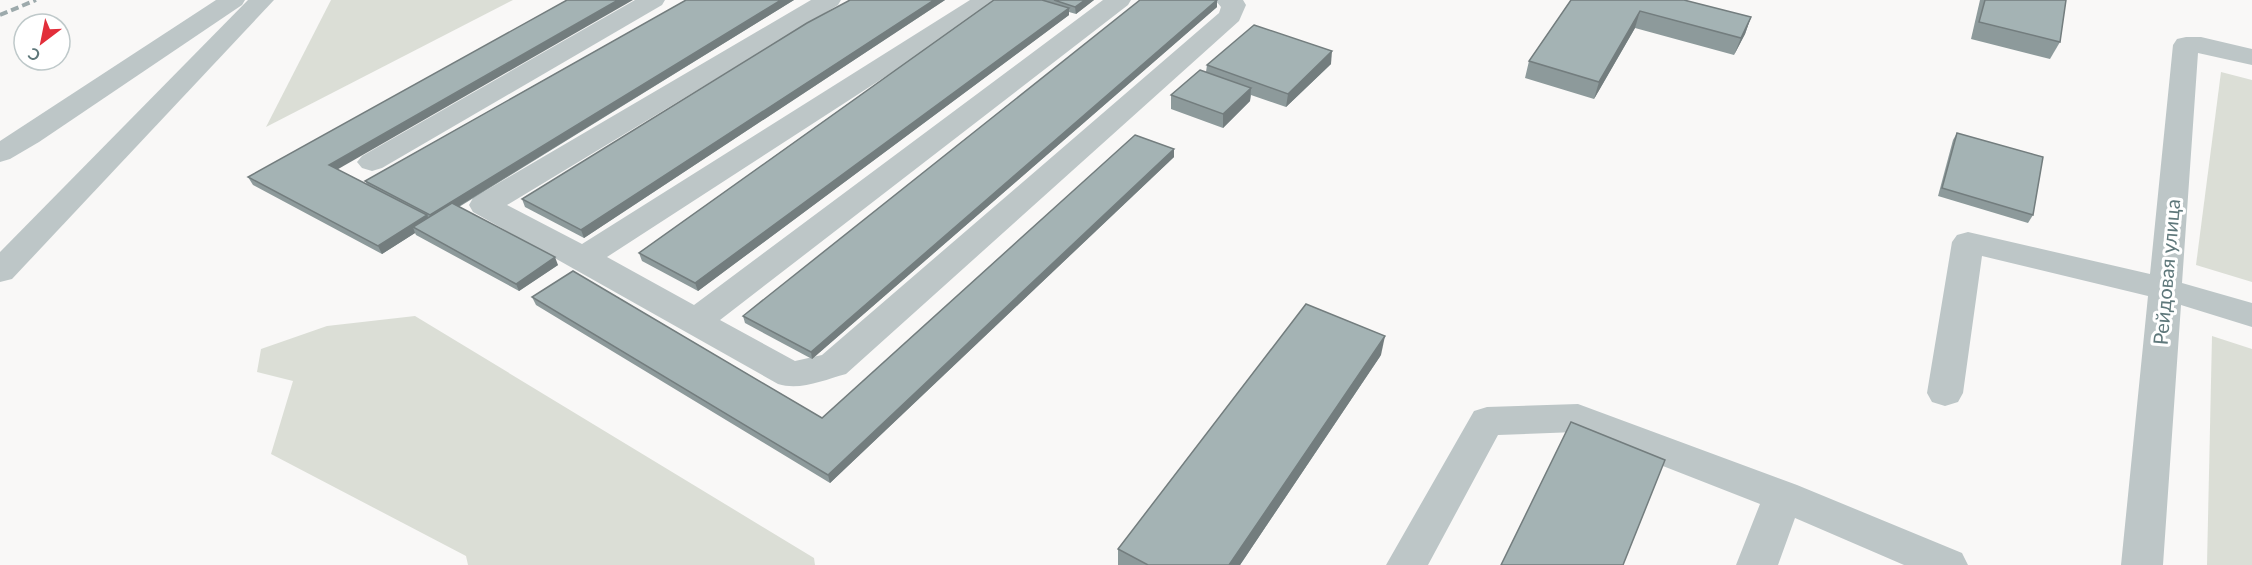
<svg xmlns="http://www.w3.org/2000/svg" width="2252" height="565" font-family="Lato,sans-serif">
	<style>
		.green { fill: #dbded6 }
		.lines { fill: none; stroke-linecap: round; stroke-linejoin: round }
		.minor { fill: #bdc6c7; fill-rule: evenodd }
		.rail { stroke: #9daaac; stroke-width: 4; stroke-dasharray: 8 4; stroke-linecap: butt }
		.wall { fill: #8d9a9b }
		.shaded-wall { fill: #737d7e }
		.building { fill: #a4b3b4; stroke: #737d7e; stroke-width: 1.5 }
		.labels { text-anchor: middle; stroke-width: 6; stroke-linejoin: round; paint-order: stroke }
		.street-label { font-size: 20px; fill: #5f787b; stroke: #fff }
	</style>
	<rect width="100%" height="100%" fill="#f9f8f7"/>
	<g class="green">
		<path d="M331,0H513L266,127Z"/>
		<path d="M2221,72L2252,80V282L2196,265Z"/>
		<path d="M415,316L814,558L815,565H468L466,556L271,454L293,381L257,372L261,349L327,326Z"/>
		<path d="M2212,336L2252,349V565H2207Z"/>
	</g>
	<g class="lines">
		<g class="minor">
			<path d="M216,0H245L242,5L39,142L10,159L0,162V141Z"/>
			<path d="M248,0H274L12,279L0,282V252Z"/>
			<path d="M635,0H665L662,5L382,168L372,171L362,168L357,162L362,156Z"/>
			<path d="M811,0H841L838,5L507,205L582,244L970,0H999L996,5L607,257L694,305L1103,0H1131L1128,5L720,320L795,361L822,355L1219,13L1221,7L1215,0H1243L1246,5L1239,21L846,374C824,380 800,391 778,384L473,212L469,205L473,198Z"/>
			<path d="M2186,37H2201L2252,49V65L2198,53L2182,283L2252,303V327L2181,305L2163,565H2121L2148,296L1982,256L1963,393L1958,402L1945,406L1932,402L1927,393L1952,242L1957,235L1968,232L2150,274L2173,45L2177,39Z"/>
			<path d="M1578,404L1797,485L1962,553L1968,565H1904L1795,518L1778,565H1736L1760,504L1576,432L1498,435L1428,565H1386L1474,411L1487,407Z"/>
		</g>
		<path class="rail" d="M0,15L36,0"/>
	</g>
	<g class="wall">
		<path d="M686,0H794L459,207L558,265L519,291L416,235L415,233L382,254L253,185L248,177L338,170L367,184L365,181Z"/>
		<path d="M850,0H945L584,238L525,207L522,199Z"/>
		<path d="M994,0H1094L1076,14L1069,12V15L698,291L642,261L639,253Z"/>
		<path d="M1217,0V7L812,359L745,323L743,316Z"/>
		<path d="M1571,0L1751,17L1745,34L1734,55L1635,28L1594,99L1525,78L1529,61Z"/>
		<path d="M1980,0H2066L2060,42L2050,59L1971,39Z"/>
		<path d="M1331,64L1286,107L1251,95L1250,101L1223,128L1171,109V95L1206,72L1207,65Z"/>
		<path d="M1957,133L2033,215L2028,223L1938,196L1953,140Z"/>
		<path d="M1174,149V157L830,483L536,305L532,297L822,418Z"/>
		<path d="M1381,355L1240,565H1118V549Z"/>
	</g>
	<g class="shaded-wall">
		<path d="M618,0H633L333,172L329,165Z"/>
		<path d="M781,0H794L433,222L430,215Z"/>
		<path d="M934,0H945L584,238L581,230Z"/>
		<path d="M1085,0H1094L1076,14L1075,7Z"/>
		<path d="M1217,0V7L812,359L811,352Z"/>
		<path d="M1069,8V15L698,291L695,283Z"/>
		<path d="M1640,11L1635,28L1594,99L1599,82Z"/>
		<path d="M1751,17L1745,34L1734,55L1741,38Z"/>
		<path d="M1332,51L1331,64L1286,107L1288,94Z"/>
		<path d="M1251,88L1250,101L1223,128V114Z"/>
		<path d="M1174,149V157L830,483L828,475Z"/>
		<path d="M427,215L431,223L413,227L415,233L382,254L378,246Z"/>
		<path d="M555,257L558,265L519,291L516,284Z"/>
		<path d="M1385,336L1381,355L1240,565H1229Z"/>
	</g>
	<g class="building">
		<path d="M567,0H618L329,165L427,215L378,246L248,177Z"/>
		<path d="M686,0H781L430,215L365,181Z"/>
		<path d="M850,0H934L581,230L522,199L807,23Z"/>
		<path d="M994,0H1042L1069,8L695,283L639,253Z"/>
		<path d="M1054,0H1085L1075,7Z"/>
		<path d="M1140,0H1217L811,352L743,316Z"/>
		<path d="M1571,0H1684L1751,17L1741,38L1640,11L1599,82L1529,61Z"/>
		<path d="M1985,0H2066L2060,42L1979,22Z"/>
		<path d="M1254,25L1332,51L1288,94L1207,65Z"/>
		<path d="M1200,70L1251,88L1223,114L1171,95Z"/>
		<path d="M1957,133L2043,157L2033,215L1942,188Z"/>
		<path d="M1135,135L1174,149L828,475L532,297L573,271L822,418Z"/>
		<path d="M452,203L555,257L516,284L413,227Z"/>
		<path d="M1306,304L1385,336L1229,565H1148L1118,549Z"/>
		<path d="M1571,422L1665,460L1623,565H1501Z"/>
	</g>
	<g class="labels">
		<g class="street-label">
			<text transform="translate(2167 272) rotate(-85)" y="7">Рейдовая улица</text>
		</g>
	</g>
	<g transform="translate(42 42) rotate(212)"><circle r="28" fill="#ffffff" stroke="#bfc9ca" stroke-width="1.5"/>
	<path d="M0-4.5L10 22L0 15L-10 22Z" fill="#e22e3a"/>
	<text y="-9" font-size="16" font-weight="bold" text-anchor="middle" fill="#5f787b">С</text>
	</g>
</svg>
